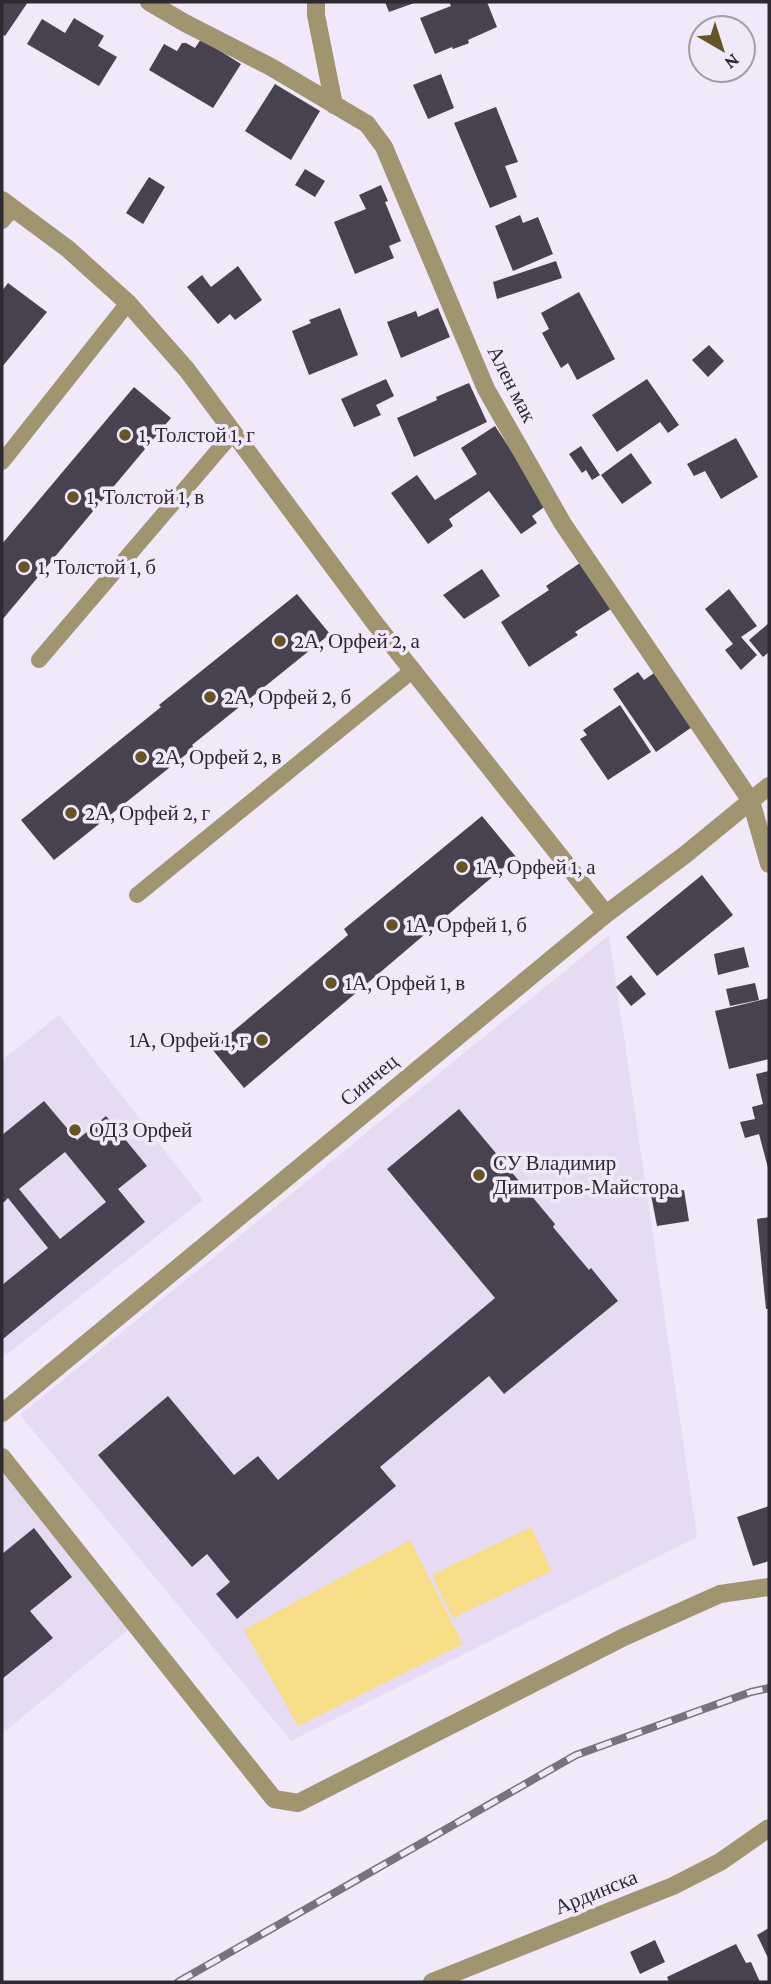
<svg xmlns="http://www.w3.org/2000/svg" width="771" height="1984" font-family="'Crimson Pro',serif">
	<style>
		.built { fill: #e5dcf3 }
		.green { fill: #f7dd87 }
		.building { fill: #47424f; fill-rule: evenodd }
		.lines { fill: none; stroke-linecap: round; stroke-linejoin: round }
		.lane { stroke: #a0956e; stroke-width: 16 }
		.street { stroke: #a0956e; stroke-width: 18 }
		.rail-casing { stroke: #77737d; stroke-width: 8 }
		.rail { stroke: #efe9f9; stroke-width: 5; stroke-dasharray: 16; stroke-linecap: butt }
		.poi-dot { fill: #645522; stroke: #efe9f9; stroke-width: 2.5 }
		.labels { text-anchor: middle; stroke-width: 7; stroke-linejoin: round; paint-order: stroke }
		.street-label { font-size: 21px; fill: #2d2b31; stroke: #efe9f9 }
		.poi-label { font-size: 21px; fill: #2d2b31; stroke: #efe9f9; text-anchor: start }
	</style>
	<rect width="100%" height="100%" fill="#efe9f9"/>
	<g class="built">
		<path d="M609,935L697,1537L291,1741L20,1415Z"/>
		<path d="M59,1015L203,1200L2,1358V1060Z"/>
		<path d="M2,1470L131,1627L2,1734Z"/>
	</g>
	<g class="green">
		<path d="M531,1527L552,1571L453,1618L432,1575Z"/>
		<path d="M410,1540L463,1644L298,1726L244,1630Z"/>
	</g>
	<g class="building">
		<path d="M2,2H28L5,36L2,34Z"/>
		<path d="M385,2H417L389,12Z"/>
		<path d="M449,2H487L497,27L468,40L469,43L467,44L453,49L452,47L435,54L420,18L451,6Z"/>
		<path d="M74,18L104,36L98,46L117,57L99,86L27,44L42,19L65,33Z"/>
		<path d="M201,39L241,64L213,108L149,70L164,44L177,51L182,43H186L195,48Z"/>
		<path d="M441,74L454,108L428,119L413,85Z"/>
		<path d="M275,84L320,111L291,160L245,131Z"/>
		<path d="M496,107L518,162L505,166L517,197L490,208L454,123Z"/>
		<path d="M305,169L325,181L315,197L295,185Z"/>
		<path d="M149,177L165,187L143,224L126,213Z"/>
		<path d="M381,185L388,201L385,202L401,241L389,246L394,258L355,274L334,222L366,209L359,195Z"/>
		<path d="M520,215L523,223L538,217L553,254L513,271L495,226Z"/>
		<path d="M556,261L562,278L497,299L493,282Z"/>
		<path d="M238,266L262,300L235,320L230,314L218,324L187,287L202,275L211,287Z"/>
		<path d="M8,283L47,312L2,367V291Z"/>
		<path d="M579,292L615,359L577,380L568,363L561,368L542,333L549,329L541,313Z"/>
		<path d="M340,308L358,355L309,375L292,331L311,323L309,320Z"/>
		<path d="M438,308L450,337L401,358L387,322L416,311L418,317Z"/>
		<path d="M709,345L724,361L708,377L692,360Z"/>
		<path d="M386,379L394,396L376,405L381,415L354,427L341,399Z"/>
		<path d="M647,379L679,425L668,433L660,422L617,452L592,415Z"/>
		<path d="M469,383L487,422L414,457L397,418L437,400L436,397Z"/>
		<path d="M134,387L171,418L2,620V544Z"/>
		<path d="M495,426L547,505L532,516L537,523L521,534L489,491L449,519L453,526L428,544L391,493L417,475L435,500L477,474L461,448Z"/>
		<path d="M736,438L758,477L721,499L705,471L694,476L687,464Z"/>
		<path d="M581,446L600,475L592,480L586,470L582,473L569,454Z"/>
		<path d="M631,453L652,483L622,504L601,475Z"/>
		<path d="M586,559L617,605L575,632L578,635L529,667L501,622L549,590L546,586Z"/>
		<path d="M482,569L500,596L464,619L443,595Z"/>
		<path d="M729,589L757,626L741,637L757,655L741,670L725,650L733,644L705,609Z"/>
		<path d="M297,594L330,634L192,745L194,748L54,860L21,820L161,707L159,705Z"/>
		<path d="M769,623V652L763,657L749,640Z"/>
		<path d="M657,671L695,725L656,752L613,689L638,672L644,680Z"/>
		<path d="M620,705L651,752L608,780L580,739L587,735L583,730Z"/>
		<path d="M482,816L516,857L244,1088L212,1049L348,935L344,929Z"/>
		<path d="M702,875L733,915L657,976L626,937Z"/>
		<path d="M744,947L749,967L718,975L714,954Z"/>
		<path d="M631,975L646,994L631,1006L616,987Z"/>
		<path d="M755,983L759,1000L730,1006L726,989Z"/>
		<path d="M769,998V1059L729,1069L715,1011Z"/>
		<path d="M769,1071V1168H768L759,1134L745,1138L740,1122L755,1119L752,1107L763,1104L756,1074Z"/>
		<path d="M44,1101L77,1140L106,1116L147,1166L118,1189L145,1222L3,1339L2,1285L48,1248L8,1198L2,1204V1135ZM65,1152L106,1202L60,1239L19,1189Z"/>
		<path d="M459,1109L555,1224L553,1227L578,1257L589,1270L591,1268L618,1301L504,1394L489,1376L380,1467L396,1486L237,1619L216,1594L230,1582L207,1554L192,1567L98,1455L168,1396L234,1475L258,1456L278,1480L495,1298L387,1169Z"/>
		<path d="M684,1190L689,1221L657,1226L651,1195Z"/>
		<path d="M769,1217V1309H766L757,1219Z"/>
		<path d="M769,1506V1561L753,1566L737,1517Z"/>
		<path d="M34,1528L72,1577L30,1611L53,1638L2,1679V1554Z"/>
		<path d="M769,1928V1960L757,1935Z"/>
		<path d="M655,1940L665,1962L640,1974L630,1952Z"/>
		<path d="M736,1944L746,1963L751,1962L760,1982H669L667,1977Z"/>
	</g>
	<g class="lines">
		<g class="lane">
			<path d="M2,221L13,208"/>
			<path d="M2,462L128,303"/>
			<path d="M39,660L233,433"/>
			<path d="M137,895L413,670"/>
		</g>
		<g class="street">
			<path d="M149,2L185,23L271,67L367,124L384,147L486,389L563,524L751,801L769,864"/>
			<path d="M316,2V15L334,105"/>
			<path d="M2,200L68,249L128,303L187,370L374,622L606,914"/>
			<path d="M2,1413L606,914L686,854L769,786"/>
			<path d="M2,1457L274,1799L298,1803L624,1637L720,1594L769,1587"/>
			<path d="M432,1982L673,1886L720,1862L769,1828"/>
		</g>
		<defs>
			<path id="rail" d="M178,1982L576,1755L751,1692L769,1688"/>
		</defs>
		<use href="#rail" class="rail-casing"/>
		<use href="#rail" class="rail"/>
	</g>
	<g class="poi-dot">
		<circle cx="125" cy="435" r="7"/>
		<circle cx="73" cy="497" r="7"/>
		<circle cx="24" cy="567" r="7"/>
		<circle cx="280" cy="641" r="7"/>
		<circle cx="210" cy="697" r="7"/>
		<circle cx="141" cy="757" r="7"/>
		<circle cx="71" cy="813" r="7"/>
		<circle cx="462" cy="867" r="7"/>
		<circle cx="392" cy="925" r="7"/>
		<circle cx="331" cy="983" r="7"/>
		<circle cx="262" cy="1040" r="7"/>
		<circle cx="75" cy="1130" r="7"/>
		<circle cx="479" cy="1175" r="7"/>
	</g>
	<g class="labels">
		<g class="street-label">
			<text transform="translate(512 384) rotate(63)" y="7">Ален мак</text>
			<text transform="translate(369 1080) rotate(-40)" y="7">Синчец</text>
			<text transform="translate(596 1892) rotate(-22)" y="7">Ардинска</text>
		</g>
		<g class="poi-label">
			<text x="139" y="442">1, Толстой 1, г</text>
			<text x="87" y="504">1, Толстой 1, в</text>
			<text x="38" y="574">1, Толстой 1, б</text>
			<text x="294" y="648">2А, Орфей 2, а</text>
			<text x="224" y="704">2А, Орфей 2, б</text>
			<text x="155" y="764">2А, Орфей 2, в</text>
			<text x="85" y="820">2А, Орфей 2, г</text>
			<text x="476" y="874">1А, Орфей 1, а</text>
			<text x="406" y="932">1А, Орфей 1, б</text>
			<text x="345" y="990">1А, Орфей 1, в</text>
			<text x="248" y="1047" text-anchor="end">1А, Орфей 1, г</text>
			<text x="89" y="1137">ОДЗ Орфей</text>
			<text x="493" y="1170">СУ Владимир<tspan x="493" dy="24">Димитров-Майстора</tspan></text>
		</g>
	</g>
	<rect width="771" height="1984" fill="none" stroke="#2d2b31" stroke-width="7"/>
	<g transform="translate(722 49) rotate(141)"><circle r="33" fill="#efe9f9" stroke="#a19da9" stroke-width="2"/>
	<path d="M0-5L12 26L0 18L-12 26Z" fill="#645522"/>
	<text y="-10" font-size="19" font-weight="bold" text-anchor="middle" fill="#2d2b31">N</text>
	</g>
</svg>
